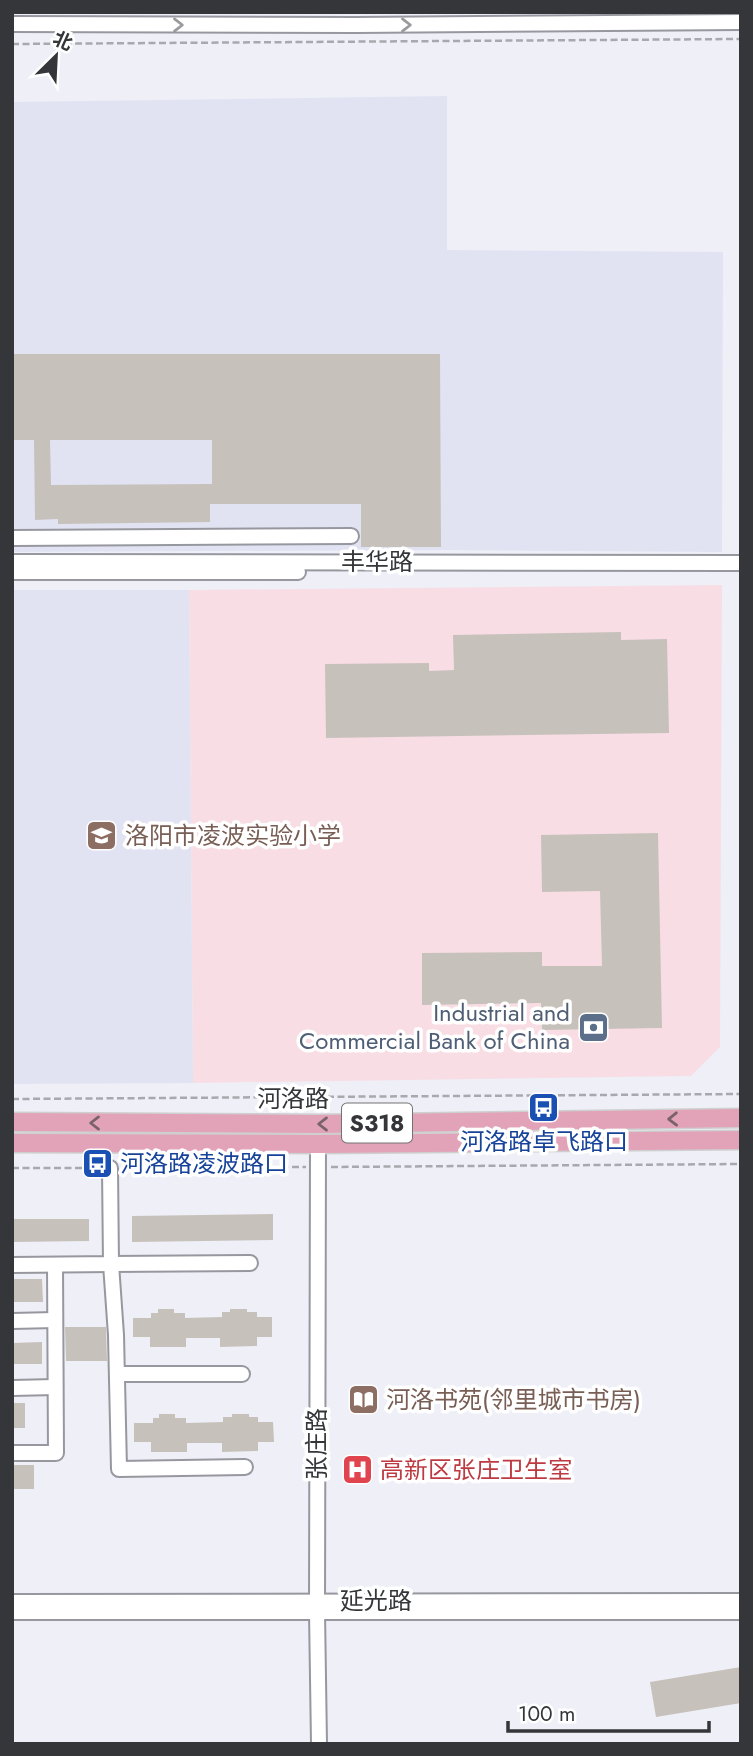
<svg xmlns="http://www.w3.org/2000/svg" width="753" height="1756" font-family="Jost,'Noto Sans SC',sans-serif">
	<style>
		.commercial { fill: #f8dee4 }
		.built { fill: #e1e3f2 }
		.building { fill: #c7c1bc; fill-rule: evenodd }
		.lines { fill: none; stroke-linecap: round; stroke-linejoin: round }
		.minor-casing { stroke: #97989f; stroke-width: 18 }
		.major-casing { stroke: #cfcfcf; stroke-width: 21 }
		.path { stroke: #a8a9af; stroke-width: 2.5; stroke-dasharray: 7 3.5; stroke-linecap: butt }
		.minor { stroke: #fff; stroke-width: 14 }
		.major { stroke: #e2a3b8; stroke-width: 18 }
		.oneway { stroke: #9a9a9c }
		.oneway2 { stroke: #7a626c }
		.labels { text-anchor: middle; stroke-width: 7; stroke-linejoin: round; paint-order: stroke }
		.shield { fill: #fff; stroke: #727274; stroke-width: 2 }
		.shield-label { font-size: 23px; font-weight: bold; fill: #353639 }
		.street-label { font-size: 24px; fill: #353639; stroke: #fff }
		.education-label { font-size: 24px; fill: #785e54; stroke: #fff; text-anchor: start }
		.service-label { font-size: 24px; fill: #4e5e75; stroke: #fff; text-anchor: end }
		.transit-label { font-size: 24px; fill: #164399; stroke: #fff }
		.health-label { font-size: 24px; fill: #be3a42; stroke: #fff; text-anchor: start }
	</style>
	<rect width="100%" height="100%" fill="#eeeff7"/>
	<path class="commercial" d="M722,585L720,1047L691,1076L193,1083L189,590Z"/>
	<g class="built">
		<path d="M447,96V250L723,252L722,552L445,550L12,552V102Z"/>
		<path d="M12,590H189L193,1083L12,1084Z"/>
	</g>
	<g class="building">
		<path d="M12,354H440L441,547H361V504H210V522L58,524V519L35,520L34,440H12ZM50,440H212V484L51,485Z"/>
		<path d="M621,632V640L667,639L669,733L326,738L325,664L429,663V671L454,670L453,635Z"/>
		<path d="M658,833L662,1028L542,1030L541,1003L422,1005V953L542,952V966H602L600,891L542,892L541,835Z"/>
		<path d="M273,1214V1240L132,1242V1216Z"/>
		<path d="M12,1219H89V1241L12,1242Z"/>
		<path d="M12,1279H42L43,1302H12Z"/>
		<path d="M158,1309H174V1313H185V1318L222,1317V1312H230V1309H247V1312H257V1317H272V1337H257V1346L220,1347V1338H186V1347H150V1337H133V1318H151V1313H158Z"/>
		<path d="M65,1327H106L107,1361H66Z"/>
		<path d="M42,1342V1364H12V1343Z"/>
		<rect x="12" y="1403" width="13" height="25"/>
		<path d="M159,1414H175V1418H186V1423L223,1422V1417H232V1414H249V1417H258V1422H273L274,1442H258V1451L222,1452V1443H187V1452H151V1442H134V1423H153V1418H159Z"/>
		<rect x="12" y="1465" width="22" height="24"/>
		<path d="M741,1667V1703L656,1717L650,1682Z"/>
	</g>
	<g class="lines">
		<defs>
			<g id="minor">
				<path d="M12,24L356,25L741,22"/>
				<path d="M12,538L351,536"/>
				<path d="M12,562L741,563"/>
				<path d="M12,572H298"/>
				<path d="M318,1144L317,1612L319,1744"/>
				<path d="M12,1265L111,1264L110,1168"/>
				<path d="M12,1321L55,1320"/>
				<path d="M117,1374H242"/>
				<path d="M12,1388L55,1387"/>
				<path d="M12,1453H56L55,1265"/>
				<path d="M245,1467L119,1469L116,1335L111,1264L250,1263"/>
				<path d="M12,1602L741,1601"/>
				<path d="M12,1612H741"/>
			</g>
			<g id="major">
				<path d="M12,1122L318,1124L741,1118"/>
				<path d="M12,1143L318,1144L741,1140"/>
			</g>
		</defs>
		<use href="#minor" class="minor-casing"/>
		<use href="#major" class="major-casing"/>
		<g class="path">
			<path d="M741,37V551"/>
			<path d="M12,44L740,39"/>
			<path d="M741,576V874"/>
			<path d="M12,1099L741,1094"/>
			<path d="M331,1167L741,1164"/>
			<path d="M12,1168H96"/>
			<path d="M124,1168L306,1167"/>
		</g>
		<use href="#minor" class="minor"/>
		<use href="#major" class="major"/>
	</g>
	<defs><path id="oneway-chevron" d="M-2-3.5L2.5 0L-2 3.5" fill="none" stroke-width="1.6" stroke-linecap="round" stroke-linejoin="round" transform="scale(1.75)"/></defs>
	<g class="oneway">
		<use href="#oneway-chevron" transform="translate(178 25)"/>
		<use href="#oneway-chevron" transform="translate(406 25)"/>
	</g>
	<g class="oneway2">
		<use href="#oneway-chevron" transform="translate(673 1119) rotate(179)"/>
		<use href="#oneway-chevron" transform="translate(95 1123) rotate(-180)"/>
		<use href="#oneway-chevron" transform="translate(323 1124) rotate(180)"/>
	</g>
	<defs>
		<symbol id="school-square" viewBox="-11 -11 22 22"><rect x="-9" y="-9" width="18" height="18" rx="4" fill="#8d6e63" stroke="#fff"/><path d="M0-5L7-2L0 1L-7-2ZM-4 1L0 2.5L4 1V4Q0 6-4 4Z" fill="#fff"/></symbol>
		<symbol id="bank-square" viewBox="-11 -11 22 22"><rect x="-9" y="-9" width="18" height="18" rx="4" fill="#5c6f8a" stroke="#fff"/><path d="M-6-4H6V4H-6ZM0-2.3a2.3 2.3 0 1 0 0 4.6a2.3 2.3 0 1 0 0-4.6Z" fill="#fff"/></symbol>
		<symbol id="bus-square" viewBox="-11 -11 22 22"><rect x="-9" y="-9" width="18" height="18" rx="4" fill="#1a4fb4" stroke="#fff"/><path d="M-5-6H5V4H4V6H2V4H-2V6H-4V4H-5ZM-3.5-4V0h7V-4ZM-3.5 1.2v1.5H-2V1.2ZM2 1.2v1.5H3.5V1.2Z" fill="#fff"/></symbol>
		<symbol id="library-square" viewBox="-11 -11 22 22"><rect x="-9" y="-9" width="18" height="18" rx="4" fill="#8d6e63" stroke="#fff"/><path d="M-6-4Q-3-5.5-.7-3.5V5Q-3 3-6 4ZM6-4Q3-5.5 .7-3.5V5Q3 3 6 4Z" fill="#fff"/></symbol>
		<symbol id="hospital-square" viewBox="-11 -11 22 22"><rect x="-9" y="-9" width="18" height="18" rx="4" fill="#e0444e" stroke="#fff"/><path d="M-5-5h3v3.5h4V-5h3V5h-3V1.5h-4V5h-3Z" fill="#fff"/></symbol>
	</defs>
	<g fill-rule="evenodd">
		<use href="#school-square" x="84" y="818" width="35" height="35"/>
		<use href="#bank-square" x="576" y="1010" width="35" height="35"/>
		<use href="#bus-square" x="526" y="1090" width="35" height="35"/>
		<use href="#bus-square" x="80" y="1146" width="35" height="35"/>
		<use href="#library-square" x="346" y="1382" width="35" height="35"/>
		<use href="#hospital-square" x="340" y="1452" width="35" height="35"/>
	</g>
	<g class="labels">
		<rect class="shield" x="342" y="1103.5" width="70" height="39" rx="5"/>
		<g class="shield-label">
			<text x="377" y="1131">S318</text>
		</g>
		<g class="street-label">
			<text x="377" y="570">丰华路</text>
			<text x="293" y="1107">河洛路</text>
			<text transform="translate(317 1444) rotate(-90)" y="8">张庄路</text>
			<text x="376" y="1609">延光路</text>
		</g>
		<g class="education-label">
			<text x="125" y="844">洛阳市凌波实验小学</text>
			<text x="386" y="1408">河洛书苑(邻里城市书房)</text>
		</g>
		<g class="service-label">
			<text x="570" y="1021">Industrial and<tspan x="570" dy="28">Commercial Bank of China</tspan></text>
		</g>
		<g class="transit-label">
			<text x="544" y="1150">河洛路卓飞路口</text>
			<text x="120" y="1172" text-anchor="start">河洛路凌波路口</text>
		</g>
		<g class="health-label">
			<text x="380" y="1478">高新区张庄卫生室</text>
		</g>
	</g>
	<rect width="753" height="1756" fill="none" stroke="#353639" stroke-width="28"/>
	<g transform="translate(56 56) rotate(24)" stroke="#ffffff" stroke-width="5" paint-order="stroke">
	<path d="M0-5L12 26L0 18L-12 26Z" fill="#353639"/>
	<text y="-10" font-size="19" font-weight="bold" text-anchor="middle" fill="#353639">北</text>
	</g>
	<path d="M508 1721v10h201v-10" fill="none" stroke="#353639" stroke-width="3.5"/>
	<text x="518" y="1721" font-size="21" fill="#353639" stroke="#ffffff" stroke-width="5" paint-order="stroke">100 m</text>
</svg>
